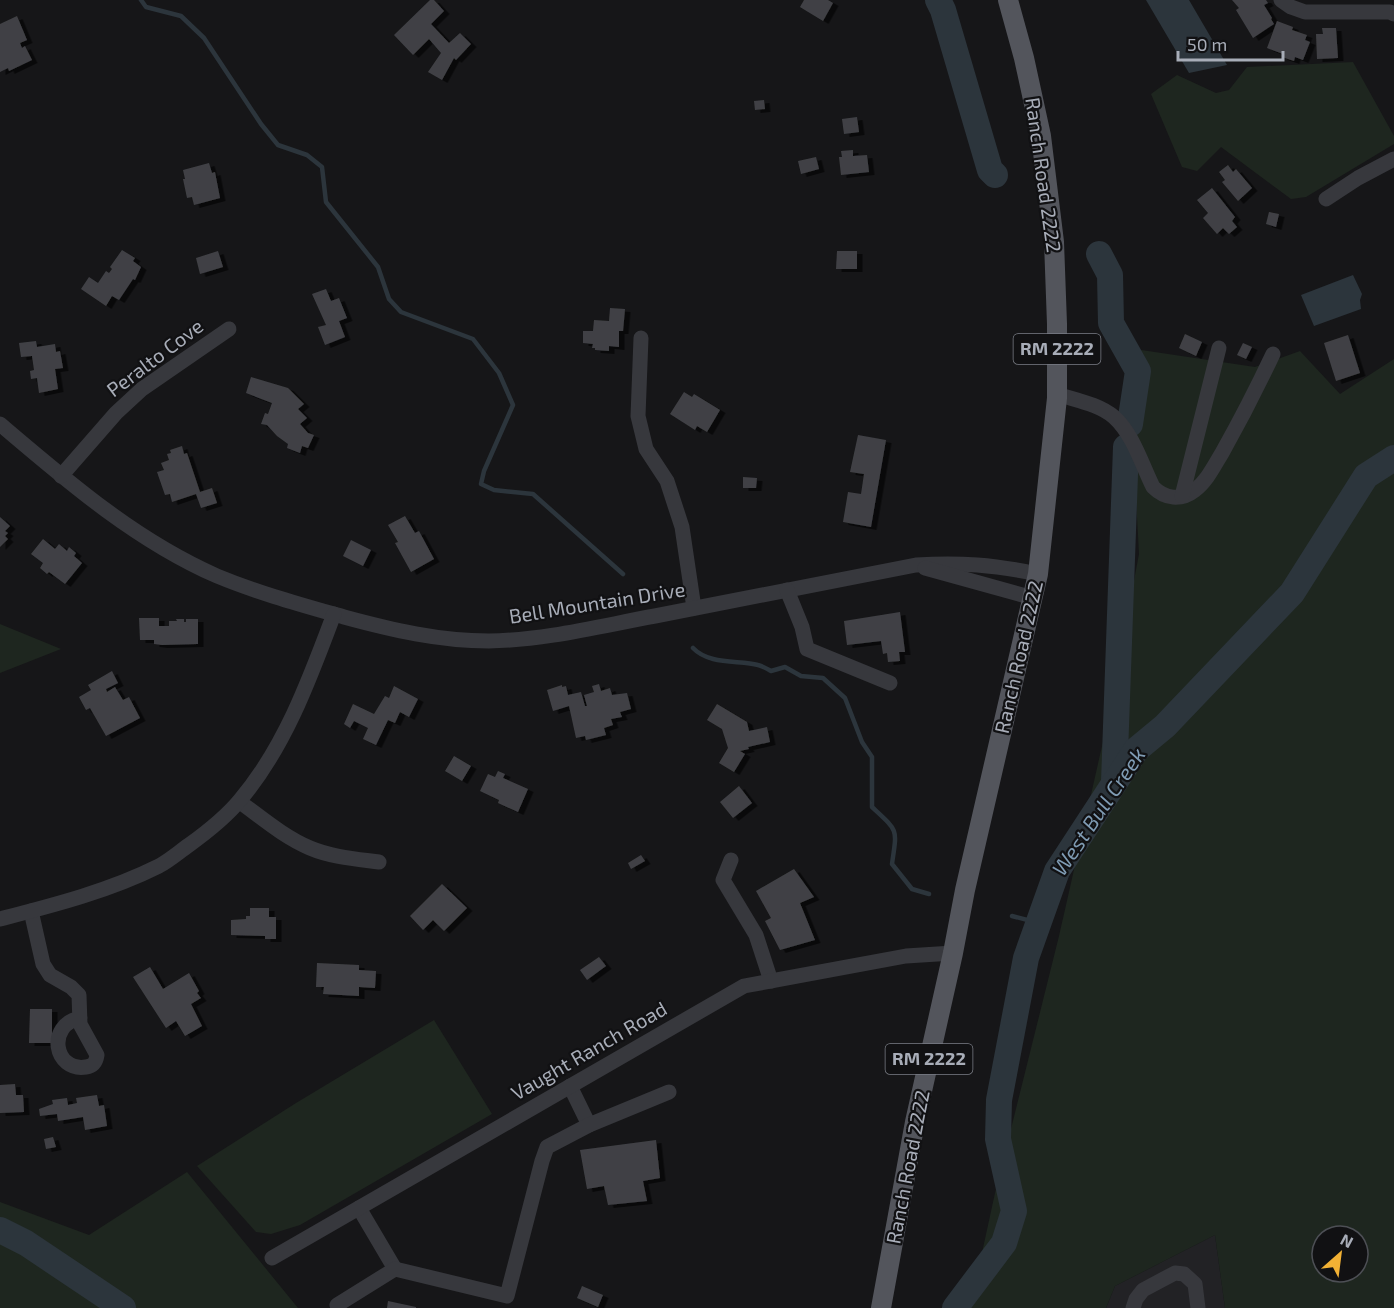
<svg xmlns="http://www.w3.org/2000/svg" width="1394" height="1308" font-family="'Exo 2',sans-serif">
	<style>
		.built { fill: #222225 }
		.green { fill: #1e261f; fill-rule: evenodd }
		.water { fill: #2c353c }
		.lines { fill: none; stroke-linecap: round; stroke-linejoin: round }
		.stream { stroke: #2c353c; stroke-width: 4.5 }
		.river { stroke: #2c353c; stroke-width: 26 }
		.building { fill: #404145; filter: url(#shadow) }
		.minor { stroke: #37383d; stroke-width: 15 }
		.major { stroke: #53555c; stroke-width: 20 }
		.labels { text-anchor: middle; stroke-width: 4.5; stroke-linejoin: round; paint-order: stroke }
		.shield { fill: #111113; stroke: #7b7e86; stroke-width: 1.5 }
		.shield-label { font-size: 18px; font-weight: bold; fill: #a8adb8 }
		.street-label { font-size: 20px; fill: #a8adb8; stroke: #111113 }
		.water-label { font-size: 21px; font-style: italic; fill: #7f9bb3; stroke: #111113 }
	</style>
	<defs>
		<filter id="shadow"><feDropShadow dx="5.5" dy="3" stdDeviation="0" flood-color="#0009"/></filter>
	</defs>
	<rect width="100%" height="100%" fill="#161618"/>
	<path class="built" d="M1215,1235L1225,1308H1106L1115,1286Z"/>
	<g class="green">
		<path d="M1353,62L1394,136V144L1306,197L1291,199L1221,147L1197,171L1182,167L1151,94L1177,75L1216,93L1229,90L1247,67Z"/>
		<path d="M1128,348L1255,367L1300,351L1340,394L1394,359V1308H1225L1215,1235L1115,1286L1106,1308H970L995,1193L1059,936L1107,724L1139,554ZM1322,1236H1358V1272H1322Z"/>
		<path d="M0,624L61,649L0,673Z"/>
		<path d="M434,1020L492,1114L300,1225L271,1234L256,1232L197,1166L296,1103Z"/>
		<path d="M187,1172L298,1308H0V1202L89,1235Z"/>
	</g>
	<g class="water">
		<path d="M1146,0H1189L1227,65L1189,73Z"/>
		<path d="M1353,275L1362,294L1360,300L1361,309L1314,326L1301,295Z"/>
	</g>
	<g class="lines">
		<g class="stream">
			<path d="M141,0L146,7L181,16L204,38L261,124L278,145L307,155L322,167L326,202L378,267L389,299L401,312L473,339L499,373L513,405L484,471L481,484L494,490L533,494L623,574"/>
			<path d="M693,648C709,665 739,660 758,665C763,666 767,669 771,671L785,667L801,676L823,678L845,698L862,742L872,757V807C899,832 897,828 892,864L912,889L929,894"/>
			<path d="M1012,916L1039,923"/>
		</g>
		<g class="river">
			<path d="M938,0L943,10L990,170L995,175"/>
			<path d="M1099,254L1110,275L1111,323L1138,371L1130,424"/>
			<path d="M1114,782L1126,447"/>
			<path d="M0,1230L26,1243L123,1308"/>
			<path d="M955,1308L1004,1243L1014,1211L998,1139L999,1100L1026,958L1057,871L1136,750L1165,726L1292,593L1366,476L1394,458"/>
		</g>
	</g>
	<g class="building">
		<path d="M430,0H434L444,11L431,24L449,43L460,33L471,44L456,60L454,58L442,80L428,72L441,53L429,39L413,55L394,35Z"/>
		<path d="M804,0H828L833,3L823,21L800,7Z"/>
		<path d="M1232,0H1266L1268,3L1264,5L1272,18L1271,19L1274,24L1253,38L1236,10L1239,8Z"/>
		<path d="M17,16L27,40L20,43L22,48L25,46L32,60L9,71L8,68L0,72V24Z"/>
		<path d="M1277,21L1293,27L1292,30L1307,35L1305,40L1310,42L1303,60L1295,57L1294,61L1282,57L1283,54L1267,48Z"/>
		<path d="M1322,28H1336L1338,58L1317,59L1316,34H1323Z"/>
		<path d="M764,100L765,109L755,110L754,101Z"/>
		<path d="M857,117L859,132L844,134L842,119Z"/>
		<path d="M853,150V156L867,155L869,172L841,175L839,157H842L841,151Z"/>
		<path d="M816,157L819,169L801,174L798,161Z"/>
		<path d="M209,163L212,173L215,172L220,198L194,205L192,197L187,198L183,179H185L183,170Z"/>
		<path d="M1228,165L1233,172L1236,169L1252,188L1238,201L1222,182L1225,180L1219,172Z"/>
		<path d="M1212,188L1235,217L1232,221L1237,227L1229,234L1223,228L1217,234L1203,218L1208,213L1197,200Z"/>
		<path d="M1269,212L1279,214L1276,227L1266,224Z"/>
		<path d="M122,250L135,258L133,261L141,267L135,280L133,279L119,300L112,296L106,306L81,289L89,277L98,283L106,271L109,273L112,269L110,267Z"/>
		<path d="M218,251L223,267L200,274L196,258Z"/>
		<path d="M837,251H857V269H836Z"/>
		<path d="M326,289L331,301L339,298L347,318L339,321L345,337L325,345L318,327L326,325L312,294Z"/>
		<path d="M610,308L625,309L623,331H619V347L609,346V351L595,350V348H592L593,344L583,343V331H593L594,320L609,321Z"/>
		<path d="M1185,334L1202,342L1196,356L1179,348Z"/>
		<path d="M1348,335L1360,373L1336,381L1324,343Z"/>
		<path d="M36,341L37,347L55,344L56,352L60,351L63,368L55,369L58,389L39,393L37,378L31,379L30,371L34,370L32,356L21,357L19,343Z"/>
		<path d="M1243,343L1252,347L1246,359L1237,355Z"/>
		<path d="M251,377L288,388L304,404L298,409L307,418L300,424L308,433L314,435L308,448L302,446L300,453L287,448L288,444L277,436L267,425L261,424L265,413L268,414L272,403L246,393Z"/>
		<path d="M684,392L692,397L694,394L720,410L707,432L697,426L695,430L670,414Z"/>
		<path d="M858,435L886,440L871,527L843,522L848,492L861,494L864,474L850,472Z"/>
		<path d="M182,446L184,454L187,453L200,492L212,488L217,503L201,508L196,494L172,502L170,494L165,495L157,472L164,470L161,463L169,460L167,454L171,453L170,450Z"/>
		<path d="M743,477L757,478L756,488H743Z"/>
		<path d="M405,516L415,533L419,531L434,559L411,572L395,543L398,542L388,525Z"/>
		<path d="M0,517L10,526L5,531L8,533L5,536L8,539L0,547Z"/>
		<path d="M43,539L55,549L59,544L67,551L69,547L76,553L74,556L82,563L65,584L49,572L47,574L40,568L43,563L31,554Z"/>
		<path d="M351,540L371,550L363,566L343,556Z"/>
		<path d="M900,612L905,652H899L900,661L888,662L887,653L883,654L881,641L847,645L844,621Z"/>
		<path d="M139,618H159V626H169V621H177L176,619H184V622H186V619H198V644L162,645L154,644V640H140Z"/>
		<path d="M112,671L118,683L106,689L107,692L115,687L123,700L129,697L140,718L106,736L90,708L86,710L79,697L91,690L88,685Z"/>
		<path d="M599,684L601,691L610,688L612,695L627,693L631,709L620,712L622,717L611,719L613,725L604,728L606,735L586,740L585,736L576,738L569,706L553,711L547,690L562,685V687L566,686L568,695L581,692L585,706H587L584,695L594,692L592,686Z"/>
		<path d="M394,686L418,699L409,717L400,712L395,723L388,720L376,745L363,739L368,728L354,721L350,728L344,724L353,704L374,714L385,696L389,698Z"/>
		<path d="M717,704L747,722L749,731L767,727L770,742L748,747L749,749L740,751L745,754L734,772L719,763L728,748L722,729L707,720Z"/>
		<path d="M454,756L471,766L462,781L445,771Z"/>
		<path d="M498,771L505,774L503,778L528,789L518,812L498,803L499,800L480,791L488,774L495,777Z"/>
		<path d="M739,786L752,803L733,818L720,802Z"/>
		<path d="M641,855L645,861L631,869L628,863Z"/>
		<path d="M794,869L814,897L800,903L815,940L780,950L765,921L771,918L756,891Z"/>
		<path d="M442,884L467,908L444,931L433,920L423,930L410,916Z"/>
		<path d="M250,908H269V917H276V939H265V936L231,935V920L246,919V916H250Z"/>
		<path d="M599,957L606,966L587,980L580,970Z"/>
		<path d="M317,963L359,965V970L376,971L375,988L359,987V996L323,994L324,987H316Z"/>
		<path d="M150,967L163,989L189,973L199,991L197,993L201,998L191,1004L202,1026L185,1036L176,1021L166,1028L133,977Z"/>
		<path d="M30,1009H52V1043H29Z"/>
		<path d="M15,1084L16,1095H23L24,1112L0,1113V1085Z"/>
		<path d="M97,1095L99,1106L104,1105L107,1126L85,1130L83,1117L58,1121L57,1114L40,1116L39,1109L53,1104L52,1100L67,1098L68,1105L77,1103L76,1098Z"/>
		<path d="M53,1137L56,1147L46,1149L44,1139Z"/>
		<path d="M656,1140L660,1178L643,1181L647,1201L608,1205L604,1186L587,1189L580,1150Z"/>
		<path d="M582,1286L603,1295L598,1307L577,1298Z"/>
		<path d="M388,1301L416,1307V1308H387Z"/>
	</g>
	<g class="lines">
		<g class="minor">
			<path d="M1281,0L1291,7L1305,12H1390L1394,14"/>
			<path d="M1326,199L1358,178L1394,159"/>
			<path d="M641,338L638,416L646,449L667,481L682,527L694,608"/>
			<path d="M1057,394C1075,400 1099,404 1114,417C1133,434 1142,465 1153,487C1165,499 1181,501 1195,490C1207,481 1214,466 1222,453C1240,421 1257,388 1273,354"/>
			<path d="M0,424C67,481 135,540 217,576C258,593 302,605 344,617C392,630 439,641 489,641C546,640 600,626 655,616C742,599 829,582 916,565C961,562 994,565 1038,574"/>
			<path d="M61,476L116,413L142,389L229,329"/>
			<path d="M1182,496L1219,348"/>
			<path d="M925,568L1033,598"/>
			<path d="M787,590L802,627L807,649L890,683"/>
			<path d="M240,802C262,818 284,837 310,848C331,857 356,859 379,862"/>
			<path d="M731,860L723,880L756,935L771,981"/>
			<path d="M31,911L43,964L50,975L71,987L79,995L80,1024L97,1055C96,1062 94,1066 86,1067C54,1072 46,1025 80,1018"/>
			<path d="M0,919C54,905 109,891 159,866C170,860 179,852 189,845C207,832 226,817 240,800C285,747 310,678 334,614"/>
			<path d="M570,1086L589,1125"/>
			<path d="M359,1208L395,1269"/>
			<path d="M272,1258L744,986L906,956L953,953"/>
			<path d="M337,1305L395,1269L507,1296L542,1161L547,1147L589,1125L669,1092"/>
			<path d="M1133,1308L1136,1299L1143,1290L1175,1273L1184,1274L1195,1284L1198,1308"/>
		</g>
		<path class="major" d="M881,1308L915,1122L953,953L965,890L1038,574L1057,398V324L1054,242L1041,136L1024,58L1008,0"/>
	</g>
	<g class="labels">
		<g class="shield">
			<rect x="1013.5" y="334" width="87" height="30" rx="4.5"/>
			<rect x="885.5" y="1044" width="87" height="30" rx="4.5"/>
		</g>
		<g class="shield-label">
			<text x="1057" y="355">RM 2222</text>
			<text x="929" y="1065">RM 2222</text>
		</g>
		<g class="street-label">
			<text transform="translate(1043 175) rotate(82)" y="7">Ranch Road 2222</text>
			<text transform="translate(155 358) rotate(-37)" y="7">Peralto Cove</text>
			<text transform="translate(597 603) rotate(-9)" y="7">Bell Mountain Drive</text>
			<text transform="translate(1019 657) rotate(-77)" y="7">Ranch Road 2222</text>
			<text transform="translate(589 1051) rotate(-30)" y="7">Vaught Ranch Road</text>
			<text transform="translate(908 1167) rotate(-79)" y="7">Ranch Road 2222</text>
		</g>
		<g class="water-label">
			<text transform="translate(1099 812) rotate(-56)" y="7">West Bull Creek</text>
		</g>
	</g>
	<g transform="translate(1340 1254) rotate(28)"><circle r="28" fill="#111113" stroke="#4d4f55" stroke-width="1.5"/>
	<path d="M0-4.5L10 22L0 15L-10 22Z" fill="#f2b134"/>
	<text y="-9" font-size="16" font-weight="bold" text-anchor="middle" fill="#a8adb8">N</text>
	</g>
	<path d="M1178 51v9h105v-9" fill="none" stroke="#a8adb8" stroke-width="3"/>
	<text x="1187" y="51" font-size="18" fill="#a8adb8" stroke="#111113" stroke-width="4.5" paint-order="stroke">50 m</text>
</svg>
